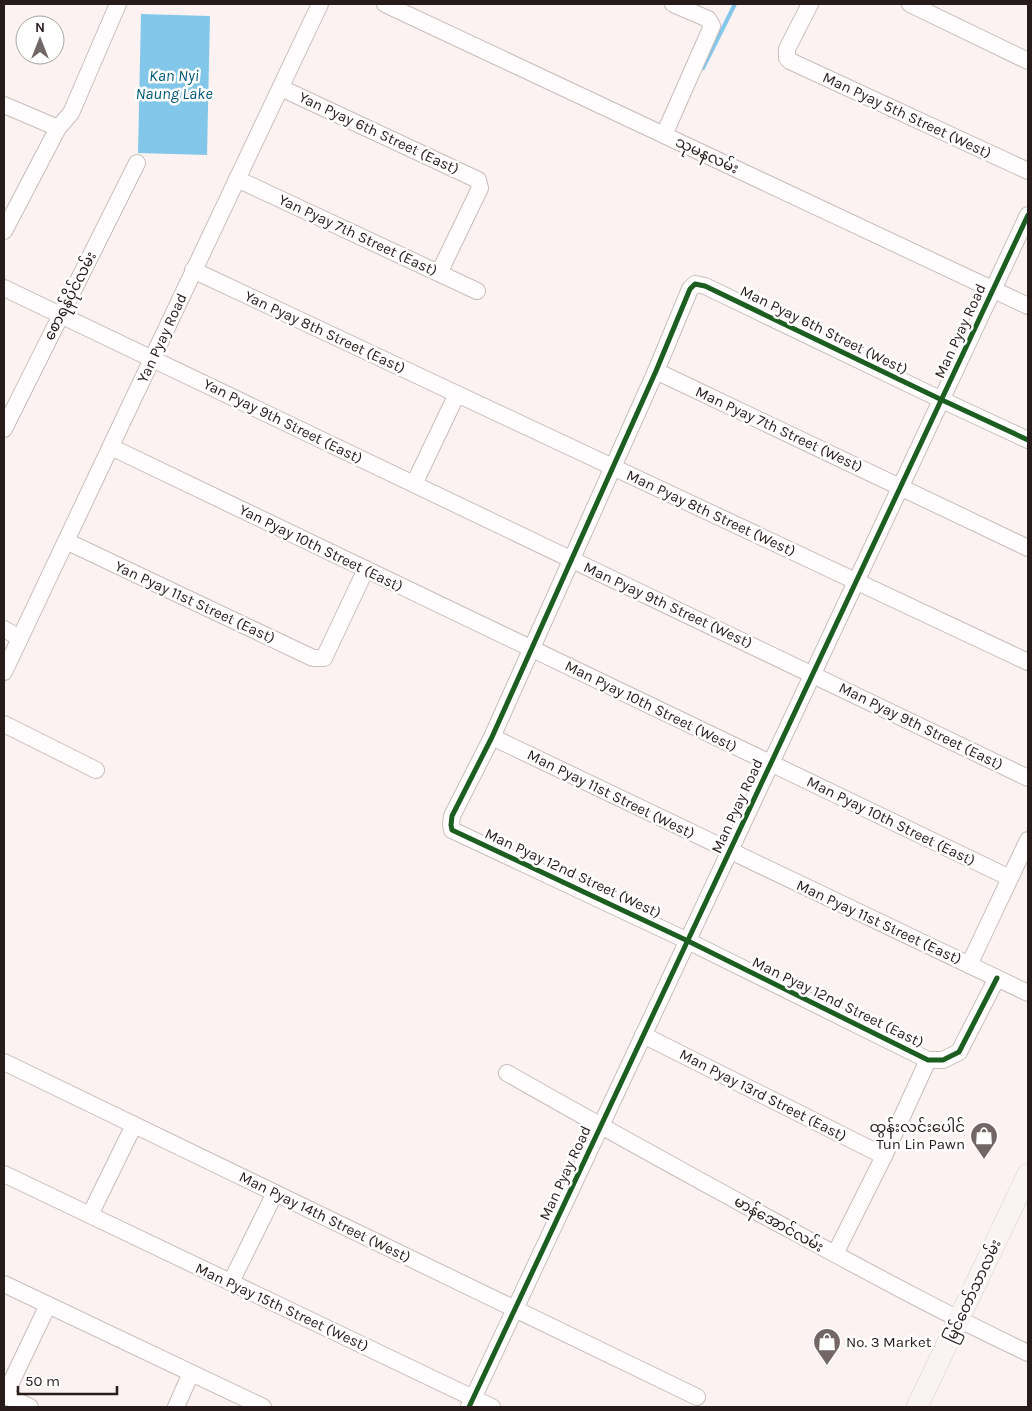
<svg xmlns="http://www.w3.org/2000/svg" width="1032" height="1411" font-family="Karla,'Noto Sans Myanmar',sans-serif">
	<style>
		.water { fill: #82c7ea }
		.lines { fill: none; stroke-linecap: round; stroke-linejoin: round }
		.stream { stroke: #82c7ea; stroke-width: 4 }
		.minor-casing { stroke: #c8bdbc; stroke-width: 18 }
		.major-casing { stroke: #d7d1d1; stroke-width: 22 }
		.minor { stroke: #fffdfd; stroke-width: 16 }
		.major { stroke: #f9f3f3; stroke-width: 21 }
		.cycleway-casing { stroke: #fff; stroke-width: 8 }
		.cycleway { stroke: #1b5e20; stroke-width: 5 }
		.labels { text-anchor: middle; stroke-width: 5; stroke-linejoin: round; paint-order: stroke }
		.street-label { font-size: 15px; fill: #281b1b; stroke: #fff }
		.poi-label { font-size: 15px; fill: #281b1b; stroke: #fff; text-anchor: end }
		.water-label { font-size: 16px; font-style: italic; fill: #005778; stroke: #fff }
	</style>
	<rect width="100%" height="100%" fill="#fcf2f2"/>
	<path class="water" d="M141,14L210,16L207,155L138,153Z"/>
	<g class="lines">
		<path class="stream" d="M703,68L735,4"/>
		<defs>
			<g id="minor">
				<path d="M385,4L1028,306"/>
				<path d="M810,4L787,49V58L790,61L1028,171"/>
				<path d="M910,4L1028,61"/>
				<path d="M281,88L478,180L480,188L439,273"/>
				<path d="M4,105L58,128"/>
				<path d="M664,135L712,26L708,19L673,4"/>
				<path d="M237,179L477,291"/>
				<path d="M4,231L58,128L71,113L118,4"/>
				<path d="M193,270L1028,662"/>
				<path d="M4,288L1028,778"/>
				<path d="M656,371L1028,548"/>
				<path d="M4,429L137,163"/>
				<path d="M111,447L1010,878"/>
				<path d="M414,484L457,394"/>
				<path d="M66,541L313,658H324L366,569"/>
				<path d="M4,629L20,638"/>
				<path d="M4,672L320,4"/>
				<path d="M4,724L96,770"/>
				<path d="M492,737L1028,993"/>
				<path d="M969,965L1028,840"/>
				<path d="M997,978L959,1052L943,1060H928L688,941L452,830L451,825L452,816L492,737L656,371L690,289L695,284L705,286L942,400L1028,440"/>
				<path d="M643,1035L884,1156"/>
				<path d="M4,1062L697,1397"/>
				<path d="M507,1073C595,1123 684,1172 772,1220C857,1266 941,1312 1028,1353"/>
				<path d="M4,1174L492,1407"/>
				<path d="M90,1215L134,1125"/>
				<path d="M835,1254L884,1156L928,1060"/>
				<path d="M231,1282L275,1193"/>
				<path d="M4,1284L263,1407"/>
				<path d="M4,1395L30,1407"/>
				<path d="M5,1395L48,1305"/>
				<path d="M176,1407L191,1373"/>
				<path d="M469,1407L1028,215"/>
			</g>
			<path id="major" d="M917,1407L1028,1174"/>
		</defs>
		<use href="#minor" class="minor-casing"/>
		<use href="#major" class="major-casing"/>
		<use href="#minor" class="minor"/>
		<use href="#major" class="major"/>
		<defs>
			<g id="cycleway">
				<path d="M997,978L959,1052L943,1060H928L688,941L452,830L451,825L452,816L492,737L656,371L690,289L695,284L705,286L942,400L1028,440"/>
				<path d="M469,1407L1028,215"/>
			</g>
		</defs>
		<use href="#cycleway" class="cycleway-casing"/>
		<use href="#cycleway" class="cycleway"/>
	</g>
	<defs>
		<symbol id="shop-pin" viewBox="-11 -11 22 30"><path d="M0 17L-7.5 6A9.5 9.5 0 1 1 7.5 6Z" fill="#726666" stroke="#fff"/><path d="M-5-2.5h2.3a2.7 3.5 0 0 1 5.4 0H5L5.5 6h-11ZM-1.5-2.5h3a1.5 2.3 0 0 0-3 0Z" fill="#fff"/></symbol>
	</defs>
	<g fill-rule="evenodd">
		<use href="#shop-pin" x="968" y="1120" width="32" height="43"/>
		<use href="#shop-pin" x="811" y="1326" width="32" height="43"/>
	</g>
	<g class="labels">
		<g class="street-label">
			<text transform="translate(907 115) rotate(25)" y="5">Man Pyay 5th Street (West)</text>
			<text transform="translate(379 133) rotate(25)" y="5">Yan Pyay 6th Street (East)</text>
			<text transform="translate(707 155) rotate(25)" y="5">သုမနလမ်း</text>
			<text transform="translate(358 235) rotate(25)" y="5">Yan Pyay 7th Street (East)</text>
			<text transform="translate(70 296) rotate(-63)" y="5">စောရန်ပိုင်လမ်း</text>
			<text transform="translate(824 330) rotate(26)" y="5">Man Pyay 6th Street (West)</text>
			<text transform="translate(960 331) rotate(-65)" y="5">Man Pyay Road</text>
			<text transform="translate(325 332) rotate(25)" y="5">Yan Pyay 8th Street (East)</text>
			<text transform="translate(162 338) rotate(-65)" y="5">Yan Pyay Road</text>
			<text transform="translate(283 421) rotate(26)" y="5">Yan Pyay 9th Street (East)</text>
			<text transform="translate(779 429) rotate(25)" y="5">Man Pyay 7th Street (West)</text>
			<text transform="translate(711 513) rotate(25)" y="5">Man Pyay 8th Street (West)</text>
			<text transform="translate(321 548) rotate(26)" y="5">Yan Pyay 10th Street (East)</text>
			<text transform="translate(195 602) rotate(25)" y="5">Yan Pyay 11st Street (East)</text>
			<text transform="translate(668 605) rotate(25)" y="5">Man Pyay 9th Street (West)</text>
			<text transform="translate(651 706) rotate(26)" y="5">Man Pyay 10th Street (West)</text>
			<text transform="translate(921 726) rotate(26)" y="5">Man Pyay 9th Street (East)</text>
			<text transform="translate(611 794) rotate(26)" y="5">Man Pyay 11st Street (West)</text>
			<text transform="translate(737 806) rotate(-65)" y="5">Man Pyay Road</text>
			<text transform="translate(891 821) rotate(26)" y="5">Man Pyay 10th Street (East)</text>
			<text transform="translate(573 873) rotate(25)" y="5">Man Pyay 12nd Street (West)</text>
			<text transform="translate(879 922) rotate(25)" y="5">Man Pyay 11st Street (East)</text>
			<text transform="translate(838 1002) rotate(26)" y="5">Man Pyay 12nd Street (East)</text>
			<text transform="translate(763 1095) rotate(27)" y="5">Man Pyay 13rd Street (East)</text>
			<text transform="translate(565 1173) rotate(-65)" y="5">Man Pyay Road</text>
			<text transform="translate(325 1217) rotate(26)" y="5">Man Pyay 14th Street (West)</text>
			<text transform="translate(779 1224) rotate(29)" y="5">မာန်အောင်လမ်း</text>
			<text transform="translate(973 1291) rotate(-65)" y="5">မြင်တော်သာလမ်း</text>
			<text transform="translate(282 1307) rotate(25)" y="5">Man Pyay 15th Street (West)</text>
		</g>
		<g class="poi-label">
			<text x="965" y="1132">ထွန်းလင်းပေါင်<tspan x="965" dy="17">Tun Lin Pawn</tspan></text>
			<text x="846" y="1347" text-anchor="start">No. 3 Market</text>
		</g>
		<g class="water-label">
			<text x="174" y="81">Kan Nyi<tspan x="174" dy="18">Naung Lake</tspan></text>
		</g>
	</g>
	<rect width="1032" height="1411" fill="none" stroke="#281b1b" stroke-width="10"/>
	<g transform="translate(40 40)"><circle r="24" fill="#ffffff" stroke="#a9a4a4"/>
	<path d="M0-4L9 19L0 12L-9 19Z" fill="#726666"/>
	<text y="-8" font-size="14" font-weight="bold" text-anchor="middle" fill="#281b1b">N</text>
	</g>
	<path d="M18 1386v8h99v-8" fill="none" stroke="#281b1b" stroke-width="2.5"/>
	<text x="25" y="1386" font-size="15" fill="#281b1b" stroke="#ffffff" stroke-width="4" paint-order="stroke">50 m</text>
</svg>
